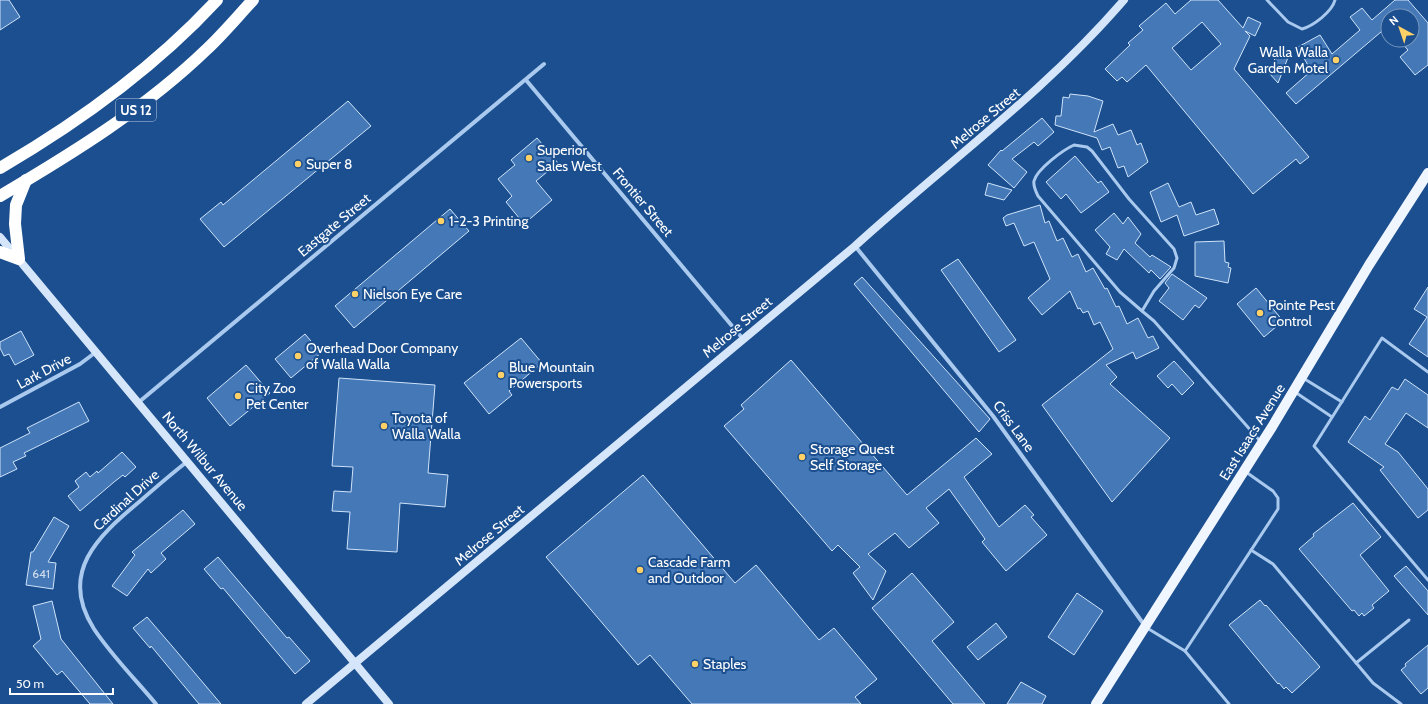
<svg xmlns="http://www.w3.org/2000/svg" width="1428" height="704" font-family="Cabin,sans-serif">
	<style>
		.building { fill: #4478b7; stroke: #cfe3fa; fill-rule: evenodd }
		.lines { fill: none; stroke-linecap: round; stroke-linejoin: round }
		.lane { stroke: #a9c9ee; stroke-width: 3 }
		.street { stroke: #a9c9ee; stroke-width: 4 }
		.secondary { stroke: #d6e6fa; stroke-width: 8 }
		.primary { stroke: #f0f6ff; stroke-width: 10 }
		.highway { stroke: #fff; stroke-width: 12 }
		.poi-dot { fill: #ffd166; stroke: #1b4f8f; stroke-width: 1.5 }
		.labels { text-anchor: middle; stroke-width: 4; stroke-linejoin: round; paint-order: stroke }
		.number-label { font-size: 12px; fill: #d0dded }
		.shield { fill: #1b4f8f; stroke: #bbcadd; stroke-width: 1 }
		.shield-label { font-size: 13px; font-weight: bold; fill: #fff }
		.poi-label { font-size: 14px; fill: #fff; stroke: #1b4f8f; text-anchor: start }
		.street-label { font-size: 14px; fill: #fff; stroke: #1b4f8f }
	</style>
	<rect width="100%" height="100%" fill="#1b4f8f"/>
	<g class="building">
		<path d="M0,0H9L20,17L0,30Z"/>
		<path d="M1191,0H1218L1243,28L1248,17L1261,23L1255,36L1245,31L1250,36L1234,69L1309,157L1300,164L1296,159L1253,194L1146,65L1127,82L1122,77L1117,81L1105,69L1130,45L1128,43L1143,30L1139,26L1166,3L1175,14ZM1202,22L1221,44L1191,70L1172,48Z"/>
		<path d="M1395,0H1408L1428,23V65L1415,75L1400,57L1408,50L1399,40H1412V16H1388V26L1296,104L1286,93L1311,71L1298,47L1320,35L1332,54L1360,30L1350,17L1362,8L1372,20Z"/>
		<path d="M1278,51L1289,55L1278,83L1269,73Z"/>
		<path d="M1070,94L1088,96L1103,101L1094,132L1113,124L1118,135L1131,130L1137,145L1141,143L1148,162L1128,177L1124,166L1118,168L1110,147L1102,150L1097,138L1055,125L1056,116H1061L1063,97L1069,98Z"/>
		<path d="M348,101L371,126L224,247L200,219L221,202L223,205Z"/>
		<path d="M1042,118L1054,132L1038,146L1034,142L1012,159L1027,172L1014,188L988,165L1001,150L1002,151Z"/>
		<path d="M537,138L558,163L536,181L552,200L524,224L506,202L512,196L498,179L515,165L511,160Z"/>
		<path d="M1075,156L1098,183L1101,181L1109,192L1081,213L1066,194L1061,199L1046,182Z"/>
		<path d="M988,183L1012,190L1004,200L985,195Z"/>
		<path d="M1168,183L1179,207L1191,202L1196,215L1214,209L1219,224L1184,236L1177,215L1161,222L1150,192Z"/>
		<path d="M1040,205L1045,223L1049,221L1057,241L1063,238L1072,257L1078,254L1086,272L1093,268L1105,289L1107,288L1116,307L1119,306L1127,324L1138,318L1148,338L1153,336L1159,348L1136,359L1133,352L1106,365L1117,377L1110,384L1170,438L1112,502L1042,405L1113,349L1100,322L1094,325L1088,311L1083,313L1080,308L1078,309L1070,291L1042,315L1028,298L1050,279L1034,242L1024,246L1014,223L1006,226L1003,218L1007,215Z"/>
		<path d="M450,209L469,231L354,328L335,306Z"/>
		<path d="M1114,213L1123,224L1128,217L1141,234L1135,243L1150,257L1152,255L1171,267L1160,279L1151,270L1149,273L1124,249L1117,260L1106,254L1110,247L1095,230Z"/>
		<path d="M1224,241L1225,262L1229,263L1228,267L1231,268L1228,283L1195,276V242Z"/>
		<path d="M958,259L1016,340L999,352L941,270Z"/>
		<path d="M1172,274L1207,298L1199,308L1195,305L1183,320L1159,301L1169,288L1165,283Z"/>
		<path d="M862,277L990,419L979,432L854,284Z"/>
		<path d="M1428,287V357L1409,344L1427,317L1414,309Z"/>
		<path d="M1256,288L1283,321L1264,337L1237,304Z"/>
		<path d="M21,331L34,355L15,365L9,354L4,356L0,348V342Z"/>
		<path d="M305,334L321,353L291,378L275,359Z"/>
		<path d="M521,338L542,363L509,391L512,395L489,414L464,383Z"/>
		<path d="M791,360L907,495L976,438L992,454L964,477L999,527L1025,505L1034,515L1031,517L1047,535L1006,571L982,542L985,539L949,489L926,508L939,523L909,548L895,533L868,554L886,571L873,600L853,573L860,567L838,545L832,551L724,426L744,409L741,405Z"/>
		<path d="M1174,361L1194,383L1182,395L1172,384L1168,388L1157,376Z"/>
		<path d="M246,365L270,393L230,426L207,398Z"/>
		<path d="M339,378L435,385L428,473L448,475L445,507L400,503L397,552L347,549L350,512L332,511L334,491L351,492L353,467L332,466Z"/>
		<path d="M1405,379L1428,395V428L1406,413L1385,444L1398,452L1428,489V510L1418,518L1380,470L1384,467L1348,442L1365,416L1370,420L1392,387L1398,390Z"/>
		<path d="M79,402L89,421L24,453L26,456L13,462L17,469L0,477V448L30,433L27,428Z"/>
		<path d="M122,452L136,467L125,477L123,475L114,482L80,511L68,496L79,487L75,481L86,472L90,477L97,471L98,473Z"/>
		<path d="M643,475L735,583L756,565L819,640L834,628L877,679L855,697L861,704H692L650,655L638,665L546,557Z"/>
		<path d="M1353,503L1381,537L1360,555L1389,591L1372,605L1374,608L1364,616L1362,613L1359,616L1354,610L1352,611L1299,549L1314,536L1313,534Z"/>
		<path d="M183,510L195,524L161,553L166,559L151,573L148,569L127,596L112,586L135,555L132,552Z"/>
		<path d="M54,517L69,526L48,562L56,563L53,589L26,585L31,552H33Z"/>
		<path d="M218,557L287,638L289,637L310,661L295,674L223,588L221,589L204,569Z"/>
		<path d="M1406,566L1428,591V615L1394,576Z"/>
		<path d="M912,573L954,622L932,641L985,704H953L872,608Z"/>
		<path d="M1077,593L1103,611L1074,655L1048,637Z"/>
		<path d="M1260,600L1265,606L1266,605L1320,667L1292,693L1286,687L1284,689L1279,683L1278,684L1229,625Z"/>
		<path d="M52,601L61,639L113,704H90L62,671L57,675L33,646L41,639L33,606Z"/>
		<path d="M147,617L172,646L221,704H199L151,646L150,648L133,628Z"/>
		<path d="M996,623L1007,637L978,660L967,647Z"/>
		<path d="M1428,645V688L1421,694L1401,670L1406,666L1405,664Z"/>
		<path d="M1021,682L1046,696L1042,704H1007Z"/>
	</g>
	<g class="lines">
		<g class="lane">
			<path d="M1267,0L1288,22L1302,29C1313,26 1332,12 1335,0"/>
			<path d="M1074,145L1087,147L1092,151L1129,199L1174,249L1177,258L1174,268L1154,291L1142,311L1120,292L1038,196C1036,192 1033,186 1034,181C1037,169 1063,150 1074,145Z"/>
			<path d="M1142,311L1154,321L1261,442"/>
			<path d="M1428,372L1382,338L1314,446L1428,580"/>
			<path d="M1303,378L1342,402"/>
			<path d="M1295,392L1332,417"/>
			<path d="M1251,550L1273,564L1373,683L1401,704"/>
			<path d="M1147,628L1185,651L1278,509V498L1273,491L1246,472"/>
			<path d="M1185,651L1229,704"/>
			<path d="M1356,663L1409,620"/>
		</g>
		<g class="street">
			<path d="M526,80L743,339"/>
			<path d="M855,246L993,416L1145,626"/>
			<path d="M139,402L544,64"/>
			<path d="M0,407L80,364L96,352"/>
			<path d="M156,704C136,680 112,656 94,629C58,573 98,536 139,502C155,488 171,474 188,461"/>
		</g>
		<g class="secondary">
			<path d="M0,237L389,704"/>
			<path d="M306,704L855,246C945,164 1044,93 1124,0"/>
		</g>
		<path class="primary" d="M1096,704L1272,427L1369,265L1428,173"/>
		<g class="highway">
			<path d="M0,168C79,122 154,68 217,0"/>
			<path d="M0,196C73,153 146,108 207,49C223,34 238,16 253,0"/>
			<path d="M0,252L19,259L15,224L16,205L26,180"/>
		</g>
	</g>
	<g class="poi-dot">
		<circle cx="1336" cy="60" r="4"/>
		<circle cx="529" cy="158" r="4"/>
		<circle cx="298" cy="164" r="4"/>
		<circle cx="441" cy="221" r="4"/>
		<circle cx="355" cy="294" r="4"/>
		<circle cx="1260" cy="313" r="4"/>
		<circle cx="298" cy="356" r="4"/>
		<circle cx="501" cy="375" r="4"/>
		<circle cx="238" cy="396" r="4"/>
		<circle cx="384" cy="426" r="4"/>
		<circle cx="802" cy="457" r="4"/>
		<circle cx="640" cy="570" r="4"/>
		<circle cx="695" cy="664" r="4"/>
	</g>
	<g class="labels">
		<g class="number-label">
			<text x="41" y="578">641</text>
		</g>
		<rect class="shield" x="116" y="99" width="40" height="22" rx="3"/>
		<g class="shield-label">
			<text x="136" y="115">US 12</text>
		</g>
		<g class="poi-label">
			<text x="1328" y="57" text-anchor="end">Walla Walla<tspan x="1328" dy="16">Garden Motel</tspan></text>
			<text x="537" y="155">Superior<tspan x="537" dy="16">Sales West</tspan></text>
			<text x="306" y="169">Super 8</text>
			<text x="449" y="226">1-2-3 Printing</text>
			<text x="363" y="299">Nielson Eye Care</text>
			<text x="1268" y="310">Pointe Pest<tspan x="1268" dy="16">Control</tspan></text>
			<text x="306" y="353">Overhead Door Company<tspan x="306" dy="16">of Walla Walla</tspan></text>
			<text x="509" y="372">Blue Mountain<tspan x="509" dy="16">Powersports</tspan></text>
			<text x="246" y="393">City Zoo<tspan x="246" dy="16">Pet Center</tspan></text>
			<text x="392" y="423">Toyota of<tspan x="392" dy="16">Walla Walla</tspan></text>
			<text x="810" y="454">Storage Quest<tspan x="810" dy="16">Self Storage</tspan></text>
			<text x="648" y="567">Cascade Farm<tspan x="648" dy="16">and Outdoor</tspan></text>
			<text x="703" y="669">Staples</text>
		</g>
		<g class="street-label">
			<text transform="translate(985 118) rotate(-40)" y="5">Melrose Street</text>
			<text transform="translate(643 202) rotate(50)" y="5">Frontier Street</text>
			<text transform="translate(334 225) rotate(-40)" y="5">Eastgate Street</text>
			<text transform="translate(737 327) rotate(-40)" y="5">Melrose Street</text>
			<text transform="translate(44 371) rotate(-28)" y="5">Lark Drive</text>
			<text transform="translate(1014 426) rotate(54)" y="5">Criss Lane</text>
			<text transform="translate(1252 432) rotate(-58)" y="5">East Isaacs Avenue</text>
			<text transform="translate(205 461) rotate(50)" y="5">North Wilbur Avenue</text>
			<text transform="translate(126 500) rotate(-42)" y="5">Cardinal Drive</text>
			<text transform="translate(489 535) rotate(-40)" y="5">Melrose Street</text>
		</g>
	</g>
	<g transform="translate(1400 28) rotate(320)"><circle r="19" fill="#1b4f8f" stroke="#7695bc"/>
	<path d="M0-3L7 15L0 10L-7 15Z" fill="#ffd166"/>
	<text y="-6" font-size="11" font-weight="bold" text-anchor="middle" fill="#ffffff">N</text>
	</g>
	<path d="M10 688v6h103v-6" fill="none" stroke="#ffffff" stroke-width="2"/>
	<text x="16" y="688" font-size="12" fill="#ffffff" stroke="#1b4f8f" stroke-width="3" paint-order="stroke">50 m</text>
</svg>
